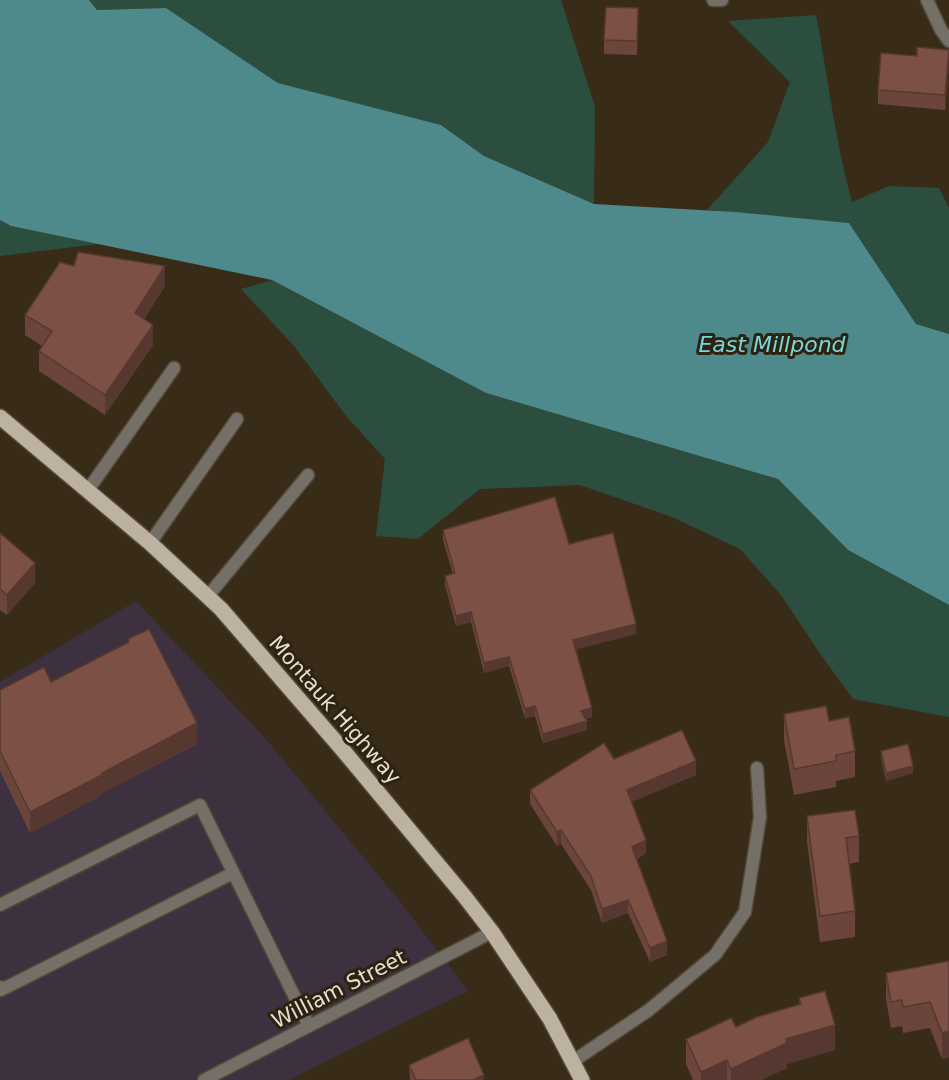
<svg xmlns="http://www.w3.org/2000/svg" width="949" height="1080" font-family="'DejaVu Sans',sans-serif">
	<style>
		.education { fill: #3d313f }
		.green { fill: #2c4e3f }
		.water { fill: #4e8a8b }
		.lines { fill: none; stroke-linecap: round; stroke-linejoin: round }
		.lane-casing { stroke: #544837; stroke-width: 15 }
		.street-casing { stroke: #544837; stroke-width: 15 }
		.primary-casing { stroke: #544837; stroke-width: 18 }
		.lane { stroke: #757067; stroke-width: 12 }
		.street { stroke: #757067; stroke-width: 12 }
		.primary { stroke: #bdb29f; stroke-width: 15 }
		.wall { fill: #6b453b }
		.shaded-wall { fill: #573830 }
		.building { fill: #7c5045; stroke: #573830; stroke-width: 1.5 }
		.labels { text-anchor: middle; stroke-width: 6; stroke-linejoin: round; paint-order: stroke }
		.street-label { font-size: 21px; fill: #e6ded3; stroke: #2e2210 }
		.water-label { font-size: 22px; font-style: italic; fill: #76d7db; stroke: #2e2210 }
	</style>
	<rect width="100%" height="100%" fill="#382c19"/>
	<path class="education" d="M136,601L265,738L402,904L468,991L289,1080H0V682Z"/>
	<g class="green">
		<path d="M89,0H561L595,107L594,204L484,156L441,125L278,83L166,8L97,10Z"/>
		<path d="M816,15C828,77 835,141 852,202L889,186L939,188L949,208V334L916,324L849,223L707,210L768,142L790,82L728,21Z"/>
		<path d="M0,220L11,226L98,244L0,256Z"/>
		<path d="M272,280L486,393L778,479L848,550L949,605V717L853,699L821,655L781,595L740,549L672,517L580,485L480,489L418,539L376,536L385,459L347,417L294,346L241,289Z"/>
	</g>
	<path class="water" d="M0,0H89L97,10L166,8L278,83L441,125L484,156L594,204L735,212L849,223L916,324L949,334V605L848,550L778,479L486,393L272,280L11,226L0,220Z"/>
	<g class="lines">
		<defs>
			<g id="lane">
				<path d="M713,0H722"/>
				<path d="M927,0L941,30L949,41"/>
				<path d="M88,490L174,368"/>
				<path d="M150,543L237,419"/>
				<path d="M208,596L308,475"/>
				<path d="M0,905L200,805L309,1026"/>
				<path d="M0,987L1,990L233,873"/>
				<path d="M572,1062L649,1010L715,955L745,912L760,817L757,768"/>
			</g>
			<path id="street" d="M204,1080L492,932"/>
			<path id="primary" d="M0,417L150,543L221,609L342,749L465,897L492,932L550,1019L582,1080"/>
		</defs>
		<use href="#lane" class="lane-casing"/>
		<use href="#street" class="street-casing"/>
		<use href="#primary" class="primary-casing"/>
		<use href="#lane" class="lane"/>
		<use href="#street" class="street"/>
		<use href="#primary" class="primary"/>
	</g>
	<g class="wall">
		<path d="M638,8L637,55L604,54V40Z"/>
		<path d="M949,64L945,110L878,104V90Z"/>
		<path d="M74,266L165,286L144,319L153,345L105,415L39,371V351L42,346L25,335V315Z"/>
		<path d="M443,530L569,544L636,634L576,649L592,717L586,719L587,730L543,743L535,716L525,718L509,666L484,673L471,622L456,626L445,585V576L453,574L443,540Z"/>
		<path d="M0,533L35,583L7,615L0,610Z"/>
		<path d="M128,639L197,744L102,793V795L30,833L0,771V690L51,682L128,642Z"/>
		<path d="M784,714L829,721L855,751V777L836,781V787L794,795L784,740Z"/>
		<path d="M881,751L913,773L886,781L881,758Z"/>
		<path d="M614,759L696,775L631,802L646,853L637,859L667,955L650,962L628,913L602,923L591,890L561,844L557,846L530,804V790Z"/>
		<path d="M807,816L859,836V862L849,864L855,911V937L820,942L807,842Z"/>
		<path d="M949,961V1057L942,1059L930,1028L903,1033L902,1026L891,1028L886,999V973Z"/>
		<path d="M799,998L835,1050L787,1064V1068L761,1080H693L686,1064V1039L736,1027L799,1004Z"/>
		<path d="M409,1065L484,1080H410Z"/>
	</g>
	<g class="shaded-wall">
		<path d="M949,50V64L945,110V95Z"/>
		<path d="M165,266V286L135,333V313Z"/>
		<path d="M153,325V345L105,415V395Z"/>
		<path d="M35,563V583L7,615V595Z"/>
		<path d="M471,612V622L456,626V616Z"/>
		<path d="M636,624V634L573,650V640Z"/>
		<path d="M509,657V666L484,673V663Z"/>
		<path d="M535,706V716L525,718V709Z"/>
		<path d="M592,708V717L581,721V711Z"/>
		<path d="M587,721V730L543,743V734Z"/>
		<path d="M197,723V744L102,793V795L30,833V812L102,773Z"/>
		<path d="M696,761V775L627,804V790Z"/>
		<path d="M913,766V773L886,781V773Z"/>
		<path d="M561,830V844L557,846V832Z"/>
		<path d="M646,840V853L632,861V847Z"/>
		<path d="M628,900V913L602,923V909Z"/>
		<path d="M667,941V955L650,962V948Z"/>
		<path d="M835,1025V1050L787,1064V1068L761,1080H731V1069L786,1039Z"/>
		<path d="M949,1031V1057L942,1059V1033Z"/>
		<path d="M727,1060V1080H701V1072Z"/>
		<path d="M484,1075V1080H473Z"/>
	</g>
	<g class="building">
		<path d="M606,7L638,8L637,41L604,40Z"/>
		<path d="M917,47L949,50L945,95L878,90L881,53L917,56Z"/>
		<path d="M78,252L165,266L135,313L153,325L105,395L39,351L52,331L25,315L60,262L74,266Z"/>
		<path d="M555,497L569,544L613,533L636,624L573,640L592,708L581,711L587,721L543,734L535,706L525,709L509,657L484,663L471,612L456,616L445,576L455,573L443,530Z"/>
		<path d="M0,533L35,563L7,595L0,589Z"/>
		<path d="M149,629L197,723L102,773V775L30,812L0,751V690L44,667L51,682L129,642L128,639Z"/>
		<path d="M826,706L829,721L849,717L855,751L836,755V761L794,769L784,714Z"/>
		<path d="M682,730L696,761L627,790L646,840L632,847L667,941L650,948L628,900L602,909L591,876L561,830L557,832L530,790L604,743L614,759Z"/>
		<path d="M908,744L913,766L886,773L881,751Z"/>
		<path d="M855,810L859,836L846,838L855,911L820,916L807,816Z"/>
		<path d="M949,961V1031L942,1033L930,1002L903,1007L902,1000L891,1002L886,973Z"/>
		<path d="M825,991L835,1025L786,1039L787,1043L731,1069L727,1060L701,1072L686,1039L731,1018L736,1027L757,1017L801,1004L799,998Z"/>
		<path d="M468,1038L484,1075L473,1080H416L409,1065Z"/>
	</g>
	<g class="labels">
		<g class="street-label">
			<text transform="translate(335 710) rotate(49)" y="7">Montauk Highway</text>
			<text transform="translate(339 989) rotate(-27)" y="7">William Street</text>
		</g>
		<g class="water-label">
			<text x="772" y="352">East Millpond</text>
		</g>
	</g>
</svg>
